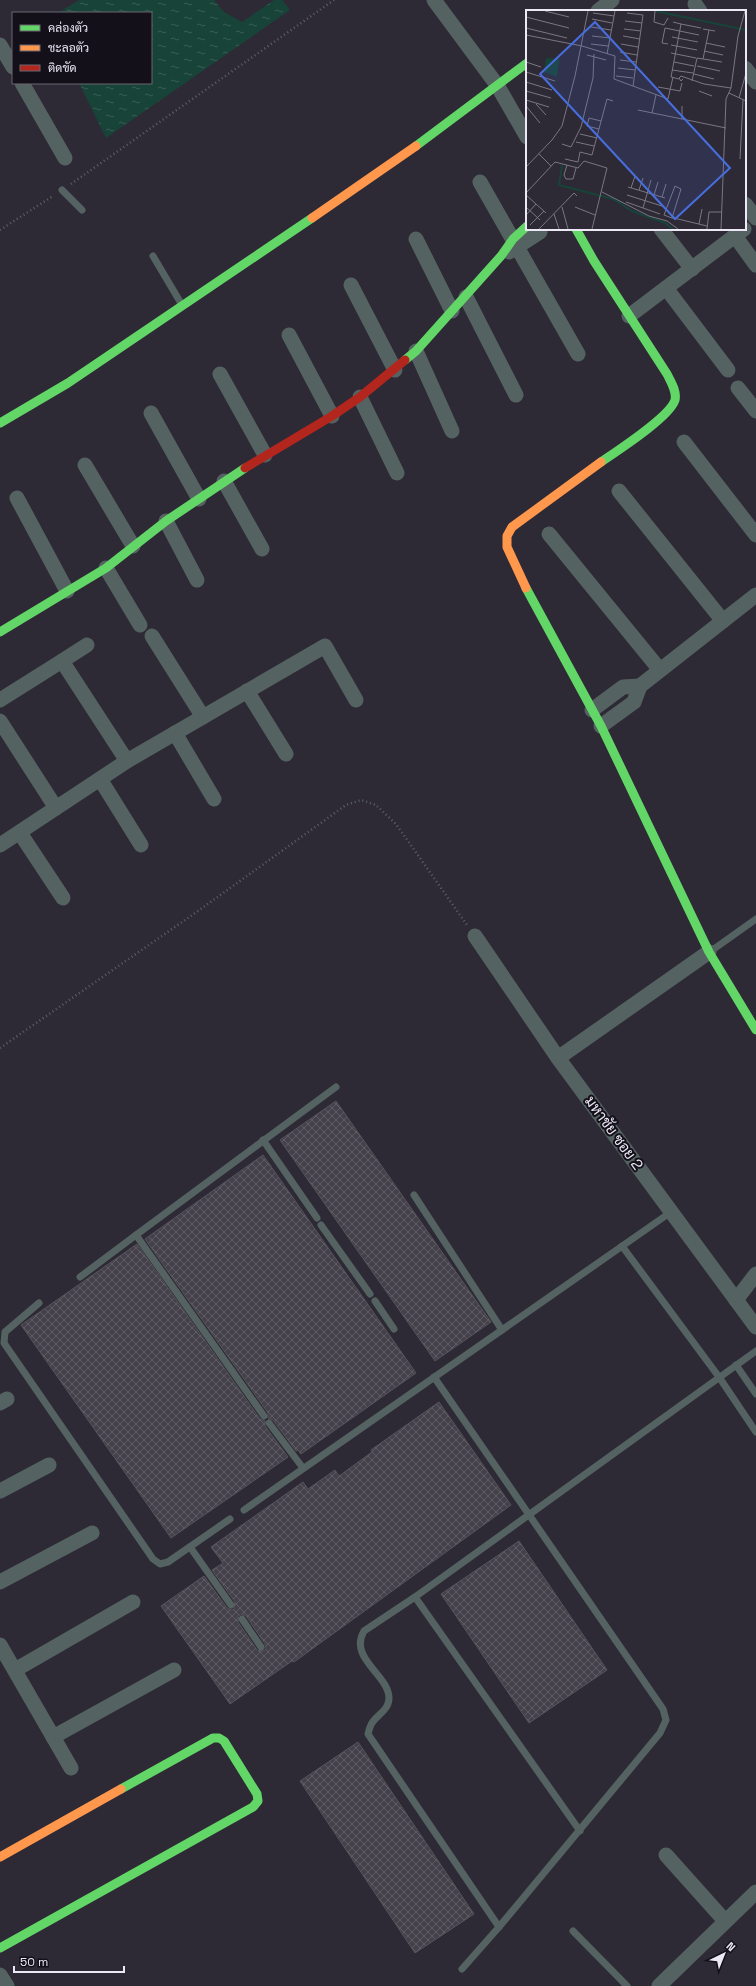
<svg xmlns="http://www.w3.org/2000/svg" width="756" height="1986" font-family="'Space Grotesk',Sarabun,sans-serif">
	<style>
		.water { fill: url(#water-ripples) }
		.building { fill: url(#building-cross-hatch); stroke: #56535c; fill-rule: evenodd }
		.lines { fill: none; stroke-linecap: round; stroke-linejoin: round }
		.path { stroke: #596364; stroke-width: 2.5; stroke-dasharray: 1 3; stroke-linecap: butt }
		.lane { stroke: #546362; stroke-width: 7 }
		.street { stroke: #546362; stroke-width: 15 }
		.fast { stroke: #63d668; stroke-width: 9 }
		.slow { stroke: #ff974d; stroke-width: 9 }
		.jam { stroke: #b3261e; stroke-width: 9 }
		.labels { text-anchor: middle; stroke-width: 4; stroke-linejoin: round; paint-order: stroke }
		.street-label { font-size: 15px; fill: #ede8f6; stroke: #131019 }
		.inset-river { fill: none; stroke: #174338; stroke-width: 2 }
		.inset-road { fill: none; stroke: #7a7682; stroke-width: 1 }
		.view { fill: #476dde; fill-opacity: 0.15; stroke: #476dde; stroke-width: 2 }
		.inset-edge { fill: none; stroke: #ede8f6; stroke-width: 2 }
	</style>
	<defs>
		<pattern id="water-ripples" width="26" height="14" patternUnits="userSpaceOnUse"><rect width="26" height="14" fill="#174338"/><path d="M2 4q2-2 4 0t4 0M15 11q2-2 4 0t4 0" fill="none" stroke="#395e55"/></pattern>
		<pattern id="building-cross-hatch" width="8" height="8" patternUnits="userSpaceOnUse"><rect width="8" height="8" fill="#44414a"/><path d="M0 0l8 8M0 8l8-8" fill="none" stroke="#5f5c65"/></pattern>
	</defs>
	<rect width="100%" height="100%" fill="#2d2a35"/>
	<path class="water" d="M79,0H214L224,12L242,22L274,0H282L290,10L106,138L79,83H151V13H58Z"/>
	<g class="building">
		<path d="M336,1101L491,1322L435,1361L280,1140Z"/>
		<path d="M263,1155L416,1373L301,1454L298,1450L296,1451L273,1420L268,1418V1413L145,1239Z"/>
		<path d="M137,1244L260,1419L265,1421V1426L288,1457L171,1538L21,1325Z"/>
		<path d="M439,1402L511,1505L294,1662L292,1661L230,1704L161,1606L204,1576L227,1608L231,1610L234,1609L235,1602L212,1570L223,1563L211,1547L303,1482L308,1489L335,1470L339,1476L372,1452L371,1450ZM242,1614L246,1616L265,1644L266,1649L263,1651L257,1650L238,1622V1616Z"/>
		<path d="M519,1541L607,1670L529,1723L441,1594Z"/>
		<path d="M358,1742L474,1914L415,1953L300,1781Z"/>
	</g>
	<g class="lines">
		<g class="path">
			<path d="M71,184L334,0"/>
			<path d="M0,230L53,196"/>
			<path d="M0,1048L198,911L346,805L361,800L376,805L396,824L467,925"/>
		</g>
		<g class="lane">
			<path d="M62,190L82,210"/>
			<path d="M153,256L182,305"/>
			<path d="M711,951L756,919"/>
			<path d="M263,1140L317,1218"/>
			<path d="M414,1195L502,1330"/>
			<path d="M321,1225L370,1294"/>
			<path d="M622,1246L719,1377L756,1432"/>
			<path d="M80,1277L136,1235"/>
			<path d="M375,1301L394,1329"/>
			<path d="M39,1303L5,1332L4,1343L153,1559L160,1564L168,1562L230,1519"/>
			<path d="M736,1365L756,1394"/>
			<path d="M434,1377L663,1709L666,1720L660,1733L499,1927L462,1969"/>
			<path d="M264,1416L136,1235L336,1087"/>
			<path d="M269,1423L303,1468"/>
			<path d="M244,1510L671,1212"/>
			<path d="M190,1547L231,1605"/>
			<path d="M415,1597L580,1831"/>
			<path d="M242,1619L261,1647"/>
			<path d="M499,1927L368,1734C369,1730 370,1726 372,1723C378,1714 389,1710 389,1698C389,1675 348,1658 364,1631L415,1597L756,1351"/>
			<path d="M573,1931L627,1986"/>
		</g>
		<g class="street">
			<path d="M434,0L497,85L527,137"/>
			<path d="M695,4L700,11"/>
			<path d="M598,11L612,0"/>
			<path d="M0,45L13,67"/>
			<path d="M745,68L756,82"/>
			<path d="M22,83L65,158"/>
			<path d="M480,182L578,354"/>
			<path d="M745,204L756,218"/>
			<path d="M661,229L692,269"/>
			<path d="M735,236L756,265"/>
			<path d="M416,239L452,311"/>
			<path d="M509,252L540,232"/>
			<path d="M351,285L395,370"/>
			<path d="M666,288L728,370"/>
			<path d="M466,297L516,395"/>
			<path d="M629,316L744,229"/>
			<path d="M289,335L332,416"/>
			<path d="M416,351L452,431"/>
			<path d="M220,374L265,455"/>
			<path d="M738,388L756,411"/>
			<path d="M360,397L397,473"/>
			<path d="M151,413L199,499"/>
			<path d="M684,442L756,535"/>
			<path d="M85,465L133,546"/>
			<path d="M224,481L262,549"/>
			<path d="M619,491L723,621"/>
			<path d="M17,498L67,591"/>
			<path d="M166,521L197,580"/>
			<path d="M549,534L660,670"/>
			<path d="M106,568L140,625"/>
			<path d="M152,636L203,717"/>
			<path d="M62,661L87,645"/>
			<path d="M247,691L286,754"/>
			<path d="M0,700L62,661L127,761"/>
			<path d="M592,710L623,687L640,686"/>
			<path d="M0,721L56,808"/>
			<path d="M601,726L634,702L640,686L756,595"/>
			<path d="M175,733L214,799"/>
			<path d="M100,779L141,845"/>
			<path d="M20,833L63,898"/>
			<path d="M0,845L127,761L325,646L356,700"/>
			<path d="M475,936L558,1058L756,1327"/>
			<path d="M558,1058L709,952"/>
			<path d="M736,1300L756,1274"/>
			<path d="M0,1403L7,1399"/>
			<path d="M0,1491L49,1465"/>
			<path d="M0,1582L92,1533"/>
			<path d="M0,1645L71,1768"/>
			<path d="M15,1670L133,1602"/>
			<path d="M53,1737L174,1670"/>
			<path d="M666,1855L725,1921"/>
			<path d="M0,1975L7,1986"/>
			<path d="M659,1986L756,1892"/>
		</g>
		<g class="fast">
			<path d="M416,146L527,63"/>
			<path d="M576,229L594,261L667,374C671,382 677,391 675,400C670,417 617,451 601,462"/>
			<path d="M405,360L416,351L501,256L513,239L527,226"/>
			<path d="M0,423L68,383L312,218"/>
			<path d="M526,588L601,726L709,952L756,1030"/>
			<path d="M0,632L106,568L166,521L245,468"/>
			<path d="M0,1948L253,1807L258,1801L257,1794L224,1741L219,1738H213L121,1789"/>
		</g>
		<g class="slow">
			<path d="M312,218L416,146"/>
			<path d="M526,588L507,547V536L512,527L601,462"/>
			<path d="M0,1857L121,1789"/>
		</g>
		<path class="jam" d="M245,468L332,416L360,397L405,360"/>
	</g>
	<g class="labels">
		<g class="street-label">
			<text transform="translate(614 1133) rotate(54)" y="5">มหาชัย ซอย 2</text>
		</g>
	</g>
	<g transform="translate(526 10)">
		<rect width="220" height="220" fill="#2d2a35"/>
		<path d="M34,45L31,67L18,62L20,48L33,49Z" fill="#174338"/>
		<path class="inset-river" d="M129,1L220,20M36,155L33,175L87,189L106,201L139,213L147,219"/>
		<path class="inset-road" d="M19,1L43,7M129,1L128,12L138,15L142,8M67,3L88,6M101,3L117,5L107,76M0,7L43,18M66,9L86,13M99,11L116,13M147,12L155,14L145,67L153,69M155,14L175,18M65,17L85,20M0,18L41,28M98,19L115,21M177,19L189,21M0,25L56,36L89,46L88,69L142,89L147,67M66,26L84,28M97,26L114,29M146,27L172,32M180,33L199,37M65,34L82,36M95,34L112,37M142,34L136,33L139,18L173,25M145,35L171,40M178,41L197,45M94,42L111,45M145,43L170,48M81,44L89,1M61,45L80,50M177,49L183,20M94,50L110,52M0,52L15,57M148,52L168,56M171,56L194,61M92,58L109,60M146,60L167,63M0,62L29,71M168,64L188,69M90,66L107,68M157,69L155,71L153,68L155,66L178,74L205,78M166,71L171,48L196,52M0,72L26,80M132,77L154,81L156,73M0,81L25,88M173,81L186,86M203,83L220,91M213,88L220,63M0,90L23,97M10,94L20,105M0,96L14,113M156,96V109M112,100L200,118M126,103L130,85M73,119L61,116L63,108L75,111M54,124L71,128M220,125V149M50,132L68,136M36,134L45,137L55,117L67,68L68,44M13,144L25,156M39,149L52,152L54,142L66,145L81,89L87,91M214,149L217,90M41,155L38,165L40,169H47L50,158M0,157L26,130L36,116L49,66L62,1M102,177L139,188M105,178L109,166M113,180L117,168M76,182L123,206L141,211L152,219M0,183L29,152L52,158L58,151L81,158L66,219M0,185L20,203M101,185L136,196M128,185L132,172M136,187L140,174M100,192L134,204M0,197L14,210M36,197L42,219M49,197L69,205M117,198L125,170M28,204L33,219M0,205L10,194M146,208L155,179L149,176L138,205L146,208L152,209L181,216M173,214L176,199M4,215L18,201M13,219L48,183L51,186M181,219L183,202H196M195,219L200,89L205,78L212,26L219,1"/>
		<path class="view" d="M69,12L204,158L149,209L14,64Z"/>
		<rect width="220" height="220" class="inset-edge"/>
	</g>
	<rect x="12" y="12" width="140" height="72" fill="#131019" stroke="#6a6671"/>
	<rect x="20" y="25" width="20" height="6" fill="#63d668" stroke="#6a6671"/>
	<text x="48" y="32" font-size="12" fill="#ede8f6">คล่องตัว</text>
	<rect x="20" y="45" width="20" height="6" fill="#ff974d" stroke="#6a6671"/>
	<text x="48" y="52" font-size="12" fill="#ede8f6">ชะลอตัว</text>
	<rect x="20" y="65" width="20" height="6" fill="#b3261e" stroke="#6a6671"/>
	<text x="48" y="72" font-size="12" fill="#ede8f6">ติดขัด</text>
	<g transform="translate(724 1954) rotate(43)" stroke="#131019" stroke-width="3" paint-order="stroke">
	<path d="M0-3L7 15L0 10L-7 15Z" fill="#ede8f6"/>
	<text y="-6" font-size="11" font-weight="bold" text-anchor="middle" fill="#ede8f6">N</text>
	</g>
	<path d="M14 1966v6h110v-6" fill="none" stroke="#ede8f6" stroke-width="2"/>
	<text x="20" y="1966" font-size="12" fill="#ede8f6" stroke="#131019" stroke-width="3" paint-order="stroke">50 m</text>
</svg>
